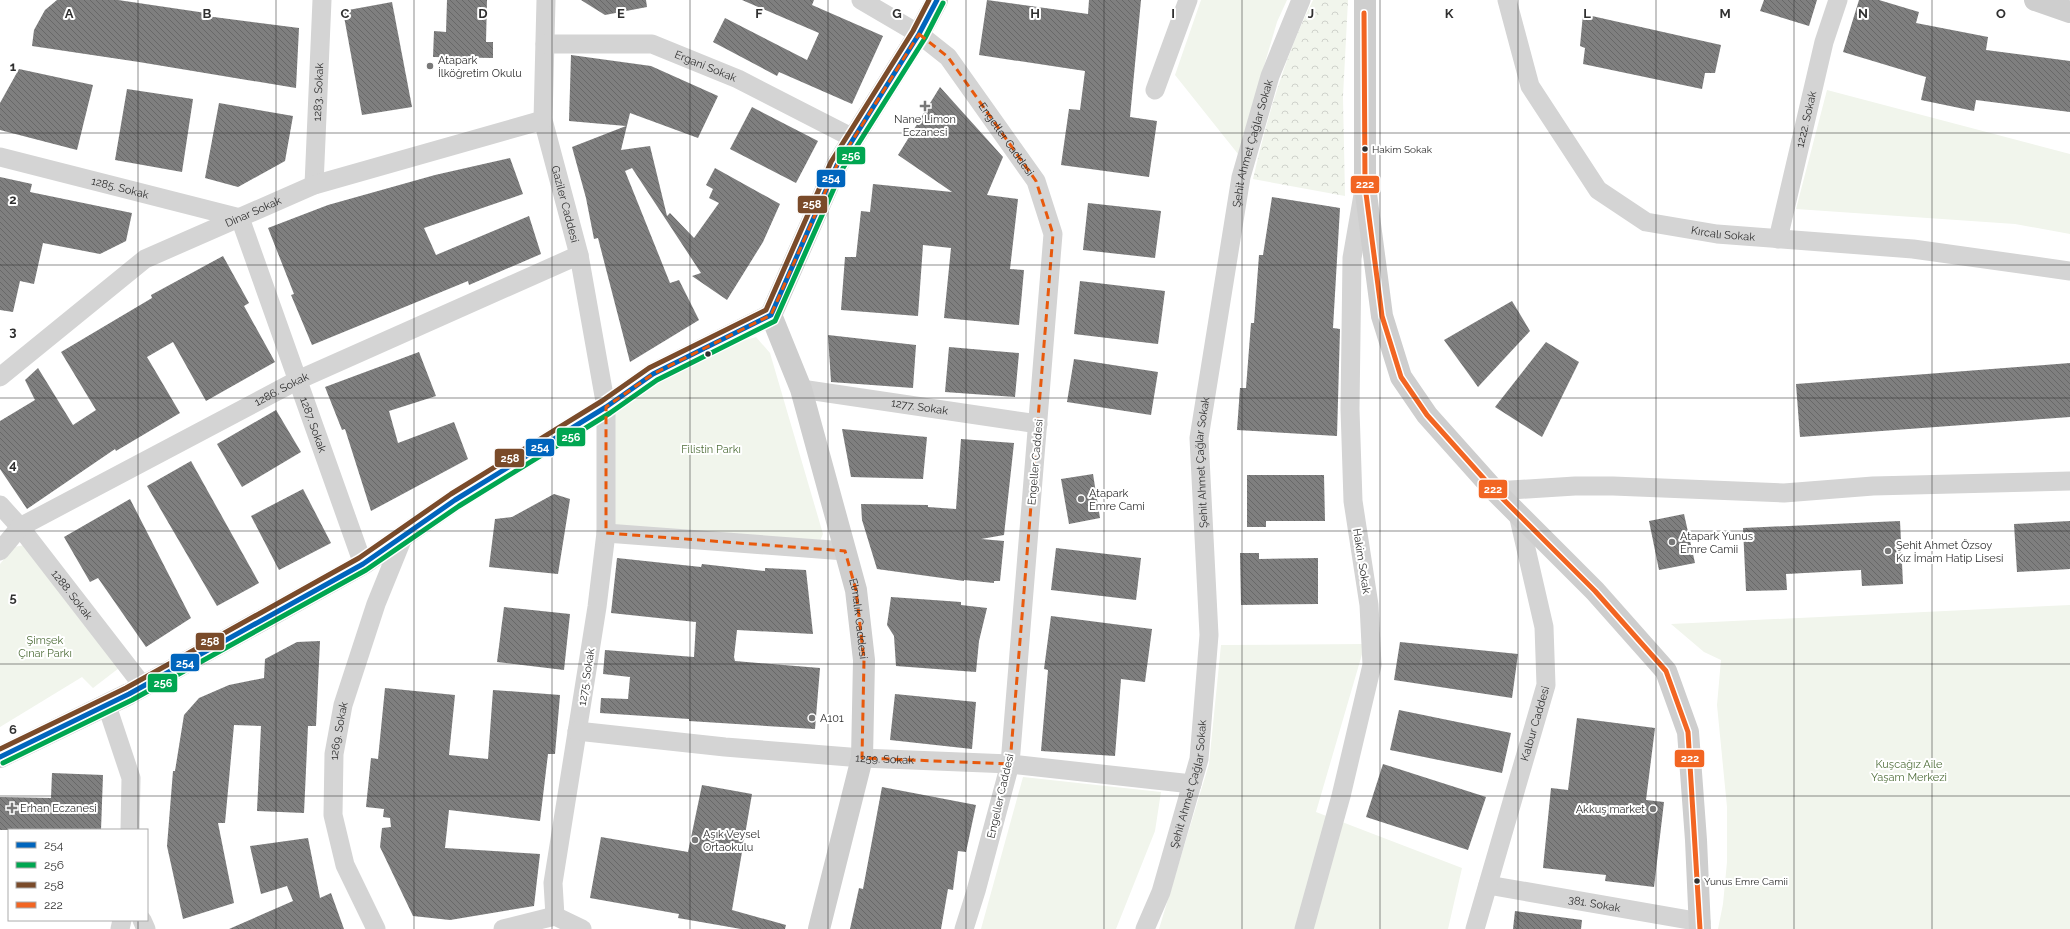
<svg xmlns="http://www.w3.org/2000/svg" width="2070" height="929" font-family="Raleway,sans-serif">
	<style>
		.forest { fill: url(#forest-crowns) }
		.green { fill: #f1f5ec }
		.building { fill: url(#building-back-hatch) }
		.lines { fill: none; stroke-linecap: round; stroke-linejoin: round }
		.street { stroke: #d4d4d4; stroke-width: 19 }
		.secondary { stroke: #cecece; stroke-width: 22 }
		.bus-1-casing { stroke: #fff; stroke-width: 8 }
		.bus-2-casing { stroke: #fff; stroke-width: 8 }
		.bus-3-casing { stroke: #fff; stroke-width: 8 }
		.bus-4-casing { stroke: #fff; stroke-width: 8 }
		.bus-1 { stroke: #0065bd; stroke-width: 5 }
		.bus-2 { stroke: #00a651; stroke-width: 5 }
		.bus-3 { stroke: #7a4b2a; stroke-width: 5 }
		.bus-4 { stroke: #f26522; stroke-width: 5 }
		.marked { fill: none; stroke: #e8590c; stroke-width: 3; stroke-dasharray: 8 5; stroke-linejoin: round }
		.grid { fill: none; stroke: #303030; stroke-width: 1; stroke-opacity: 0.55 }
		.poi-dot { fill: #787878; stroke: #fff; stroke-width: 1.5 }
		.bus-dot { fill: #303030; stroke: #fff; stroke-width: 1.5 }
		.labels { text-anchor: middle; stroke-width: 4; stroke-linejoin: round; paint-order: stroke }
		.bus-label { font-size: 10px; fill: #303030; stroke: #fff; text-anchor: start }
		.poi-label { font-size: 11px; fill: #303030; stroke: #fff; text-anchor: start }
		.street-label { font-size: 11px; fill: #303030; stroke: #fff }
		.park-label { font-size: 11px; fill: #4f6e3a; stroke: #fff }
		.grid-label { font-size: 13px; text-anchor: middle; font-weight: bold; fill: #303030; stroke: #fff; stroke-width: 4; stroke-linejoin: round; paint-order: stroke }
		.line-badge { stroke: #fff; stroke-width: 1.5 }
		.badge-label { font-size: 11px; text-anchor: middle; font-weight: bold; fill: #fff }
	</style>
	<defs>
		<pattern id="forest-crowns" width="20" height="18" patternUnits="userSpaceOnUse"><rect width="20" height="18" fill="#f1f5ec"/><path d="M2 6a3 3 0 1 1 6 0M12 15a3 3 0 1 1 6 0" fill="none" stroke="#cfd2cb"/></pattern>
		<pattern id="building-back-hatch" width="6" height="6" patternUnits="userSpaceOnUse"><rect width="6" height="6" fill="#7f7f7f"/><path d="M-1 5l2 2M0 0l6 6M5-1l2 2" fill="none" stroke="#686868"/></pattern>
	</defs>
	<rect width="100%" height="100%" fill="#fff"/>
	<path class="forest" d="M1313,0H1348L1343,97L1345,196L1253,179C1267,118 1285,56 1313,0Z"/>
	<g class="green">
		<path d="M1201,0H1287L1277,22L1238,154L1175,75Z"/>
		<path d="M1827,90L2070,154V234L2015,224L1796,209Z"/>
		<path d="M756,337L770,353L823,534L819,543L622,527L612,523L614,414L644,390L724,346Z"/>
		<path d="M25,545L119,668L93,688L82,677L0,727V564L14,547Z"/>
		<path d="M2070,605V929H1718L1723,904L1727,862V807L1717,705L1721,660L1704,652L1671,624Z"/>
		<path d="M1365,644L1316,812L1462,868L1448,929H1159L1209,764L1221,645Z"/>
		<path d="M1023,777L1161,792L1155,831L1116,929H981Z"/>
	</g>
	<g class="building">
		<path d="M57,0H118L206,13V16L299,28L296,88L139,62L32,46L34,30L45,10Z"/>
		<path d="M447,0H487L486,42H493V58L433,57L434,31L446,32Z"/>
		<path d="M581,0H646L647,7L605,15Z"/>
		<path d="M742,0H814L812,5L883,36L852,104L779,72L777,76L713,42L725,18L807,60L819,33Z"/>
		<path d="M987,0L1088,14L1089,0H1141L1130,117L1157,121L1149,177L1061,165L1069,109L1080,110L1085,71L979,55Z"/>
		<path d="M1764,0H1817L1809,26L1760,11Z"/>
		<path d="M1859,0H1879L1919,12L1916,23L1988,37L1986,50L2070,61V112L1976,100L1974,111L1921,100L1926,77L1843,52Z"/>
		<path d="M392,2L412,107L362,115L343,11Z"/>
		<path d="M1583,14L1721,45L1715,73H1705L1702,89L1583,64L1585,48L1580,46Z"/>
		<path d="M571,55L651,66L718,96L698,138L630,113L621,150L650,146L667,216L670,213L694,238L719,203L709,198L713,189L706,185L715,168L780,204L763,242L727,300L692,276L701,273L632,168L625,171L670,283L679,280L699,320L630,362L598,238L594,239L586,198L572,147L626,126L569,121Z"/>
		<path d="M19,69L93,85L77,150L0,130V103Z"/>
		<path d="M940,87L1003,157L987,195L1018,199L1010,269L1024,270L1019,325L944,318L951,248L923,245L918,316L841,310L845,257H856L861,211L870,212L873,184L952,192L898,155Z"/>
		<path d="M127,89L193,99L182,172L115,160Z"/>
		<path d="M219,103L293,116L285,161L238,187L205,178Z"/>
		<path d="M752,107L818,141L796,183L730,149Z"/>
		<path d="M510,158L523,194L424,228L436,255L529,216L541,254L469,285L468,281L312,345L291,295L294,294L268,228L328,205L435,175Z"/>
		<path d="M0,177L32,184L30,192L132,213L126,241L100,254L43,243L34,284L20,281L13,312L0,310Z"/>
		<path d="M1272,197L1340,208L1333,328L1340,329L1337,436L1237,430L1240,388H1246L1251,323H1254L1259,255H1263Z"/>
		<path d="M1088,203L1161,211L1155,258L1083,250Z"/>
		<path d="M223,256L249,303L244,306L275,362L206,401L173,342L147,357L180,413L116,451L115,449L27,509L0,469V421L35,400L25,380L38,368L73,425L96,410L61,352L152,298L151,295Z"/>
		<path d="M1080,281L1165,291L1158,344L1074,334Z"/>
		<path d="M1512,301L1530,331L1478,387L1444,340Z"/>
		<path d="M828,335L916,345L913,388L831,382Z"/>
		<path d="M1546,342L1579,362L1542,437L1495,407Z"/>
		<path d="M949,347L1019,353L1015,397L945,392Z"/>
		<path d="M419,352L436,396L389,411L398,443L454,422L468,459L371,511L345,429L342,430L325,387Z"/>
		<path d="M1074,359L1158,372L1151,415L1067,402Z"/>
		<path d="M2070,363V417L1800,437L1796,384Z"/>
		<path d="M276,410L301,452L242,487L217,444Z"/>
		<path d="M842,429L927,437L923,479L851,477Z"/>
		<path d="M961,439L1014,443L1004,535L981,539L1004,541L1000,581H994V583L964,580V581L877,569L862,520L861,504L928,505V507L956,509Z"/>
		<path d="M191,461L259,583L217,606L147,486Z"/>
		<path d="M1093,474L1100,518L1069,524L1061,479Z"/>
		<path d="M1247,475H1324L1325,521H1266V527H1247Z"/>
		<path d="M303,489L331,543L279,570L251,516Z"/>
		<path d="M554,494L570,499L558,574L489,567L495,519L512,517Z"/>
		<path d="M130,499L191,618L146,647L98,578L90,582L64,537Z"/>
		<path d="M1684,514L1695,563L1659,570L1649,521Z"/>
		<path d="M1900,521L1903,584L1862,586L1861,570L1786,574L1787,590L1746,591L1743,528Z"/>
		<path d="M2070,521V569L2017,572L2014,524Z"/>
		<path d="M1056,548L1141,558L1136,600L1051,590Z"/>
		<path d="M1240,553H1259V559L1318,558V604L1241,605Z"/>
		<path d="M617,558L701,567L702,564L765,571V568L806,570L813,634L737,630L734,657L735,661L820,668L815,729L689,721V719L600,713L601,698L628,699L630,677L603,674L605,650L694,657L696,622L611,613Z"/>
		<path d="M891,597L961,602V605L987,608L979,641L976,672L896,666L894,636L887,625Z"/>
		<path d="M504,607L570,614L564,670L497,662Z"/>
		<path d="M1051,616L1152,629L1145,682L1121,679L1115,756L1041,751L1048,670L1044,669Z"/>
		<path d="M320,641L316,726H308L304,813L257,811L261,726L234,725L225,823H218L234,903L183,919L167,846L173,771H175L184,715L199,698L229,685L264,678L265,659L297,642Z"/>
		<path d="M1400,642L1518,654L1512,698L1394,680Z"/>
		<path d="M385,688L455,695L449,755L488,759L493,690L560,695L555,754H548L540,821L449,810L445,848L540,854L534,906L450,920L413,916L380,847L382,828L391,827L390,818L383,817L384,809L366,807L371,758L378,759Z"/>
		<path d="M895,694L976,702L972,749L890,740Z"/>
		<path d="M1399,710L1511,733L1502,773L1390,750Z"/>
		<path d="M1577,718L1655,728L1646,800L1664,802L1654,887L1605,881L1606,875L1543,868L1551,788L1568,790Z"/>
		<path d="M1383,764L1486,797L1468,850L1366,817Z"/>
		<path d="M52,773L103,775L101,830H0V797L51,798Z"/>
		<path d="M702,785L752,794L732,910L786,925L785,929H741L678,918L679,914L590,898L601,837L688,852Z"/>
		<path d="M882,787L976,805L966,852L958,851L953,890L948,889L941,929H850L859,888L863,889Z"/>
		<path d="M308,838L320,898L331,893L344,929H229L293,901L287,886L261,894L250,846Z"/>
		<path d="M1515,911L1582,920L1581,929H1513Z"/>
	</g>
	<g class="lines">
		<g class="street">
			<path id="s1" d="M546,0L543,120L579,255L606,407V533L597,607L553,883L555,916L582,929"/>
			<path id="s2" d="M861,0L919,34L948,57L1036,181L1053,234L1010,764L976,891L964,929"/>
			<path id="s3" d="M1507,0L1530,86L1598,190L1646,222L1717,234L1913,249L2070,271"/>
			<path id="s4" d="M545,44H652L738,79L853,138"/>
			<path d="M1155,90L1188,0"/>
			<path id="s5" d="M0,157L240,218L363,564"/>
			<path id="s6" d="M314,185L322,0"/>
			<path id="s7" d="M1778,239L1824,42L1838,0"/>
			<path id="s8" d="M0,377L145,259L314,185L543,120"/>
			<path id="s9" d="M801,389L1038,424"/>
			<path d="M1495,491L1575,486H1613L1784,493L1873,486L2070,481"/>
			<path id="s10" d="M0,505L20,527L143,686"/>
			<path d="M606,533L845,551"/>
			<path id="s11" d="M0,551L20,527L298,380L579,255"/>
			<path d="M107,706L131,778L130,830"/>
			<path id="s12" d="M577,731L725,747L862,758L1010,764L1192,784"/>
			<path id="s13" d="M1488,885L1701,922"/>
			<path d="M142,920L146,929"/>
			<path d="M120,929L122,920"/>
			<path id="s14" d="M376,929L345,865L333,815L334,754L343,705L376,604L404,535"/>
			<path d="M503,929L555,916"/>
			<path id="s15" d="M1145,929L1161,892L1199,759L1209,635L1199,438L1241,177L1270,76L1301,0"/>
			<path d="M1304,929L1341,796L1372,665L1369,605L1353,501L1350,409L1352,258L1363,195"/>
			<path id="s16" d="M1475,929L1546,685L1544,627L1518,514"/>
		</g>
		<g class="secondary">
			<path d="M1365,0V186L1382,316L1401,377L1427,415L1495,491L1595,591L1666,671L1688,732L1696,840L1700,929"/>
			<path d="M2035,0L2070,12"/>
			<path id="s17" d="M771,315L801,389L856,590L864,660L862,758L819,929"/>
			<path d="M0,757L129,694L363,564L455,500L606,407L653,374L771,315L837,165L919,34L937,0"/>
		</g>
		<defs>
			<path id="bus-1" d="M0,757L129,694L363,564L455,500L606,407L653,374L771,315L837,165L919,34L937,0"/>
			<path id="bus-2" d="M3,763L132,700L366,570L459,506L610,413L657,380L775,321L843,168L925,38L943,3"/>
			<path id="bus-3" d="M0,749L126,688L359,558L451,494L602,401L649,368L766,310L831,162L913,31L929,0"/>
			<path id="bus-4" d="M1364,13L1365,186L1382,316L1401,377L1427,415L1495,491L1595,591L1666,671L1688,732L1700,929"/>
		</defs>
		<use href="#bus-1" class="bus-1-casing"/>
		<use href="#bus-2" class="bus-2-casing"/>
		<use href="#bus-3" class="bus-3-casing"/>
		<use href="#bus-4" class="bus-4-casing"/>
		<use href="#bus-1" class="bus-1"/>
		<use href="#bus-2" class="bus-2"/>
		<use href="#bus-3" class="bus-3"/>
		<use href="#bus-4" class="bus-4"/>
	</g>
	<path class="marked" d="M919,34L948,57L1036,181L1053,234L1010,764L862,758L864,660L856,590L845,551L606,533V407L653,374L771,315L837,165Z"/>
	<path class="grid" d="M138,0V830M276,0V929M414,0V929M552,0V929M690,0V929M828,0V929M966,0V929M1104,0V929M1242,0V929M1380,0V929M1518,0V929M1656,0V929M1794,0V929M1932,0V929M0,133H2070M0,265H2070M0,398H2070M0,531H2070M0,664H2070M0,796H2070M138,920V929"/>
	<g class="poi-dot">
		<circle cx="430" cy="66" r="4"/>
		<path d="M923 100h4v4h4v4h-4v4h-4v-4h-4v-4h4z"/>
		<circle cx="1081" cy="499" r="4"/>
		<circle cx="1672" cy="542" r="4"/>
		<circle cx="1888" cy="551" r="4"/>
		<circle cx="812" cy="718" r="4"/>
		<path d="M10 802h4v4h4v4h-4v4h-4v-4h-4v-4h4z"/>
		<circle cx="1653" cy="809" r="4"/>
		<circle cx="695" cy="840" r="4"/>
	</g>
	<g class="bus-dot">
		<circle cx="1365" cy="149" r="3.5"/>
		<circle cx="708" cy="354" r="3.5"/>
		<circle cx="1697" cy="881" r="3.5"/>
	</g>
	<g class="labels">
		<g class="bus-label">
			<text x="1372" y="153">Hakim Sokak</text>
			<text x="1704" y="885">Yunus Emre Camii</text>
		</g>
		<g class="poi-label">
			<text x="438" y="64">Atapark<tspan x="438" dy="13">İlköğretim Okulu</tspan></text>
			<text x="925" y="123" text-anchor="middle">Nane Limon<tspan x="925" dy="13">Eczanesi</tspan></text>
			<text x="1089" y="497">Atapark<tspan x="1089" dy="13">Emre Cami</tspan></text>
			<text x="1680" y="540">Atapark Yunus<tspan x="1680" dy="13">Emre Camii</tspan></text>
			<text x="1896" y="549">Şehit Ahmet Özsoy<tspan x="1896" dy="13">Kız İmam Hatip Lisesi</tspan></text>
			<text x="820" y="722">A101</text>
			<text x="20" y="812">Erhan Eczanesi</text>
			<text x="1645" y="813" text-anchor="end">Akkuş market</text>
			<text x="703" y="838">Aşık Veysel<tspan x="703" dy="13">Ortaokulu</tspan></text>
		</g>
		<g class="street-label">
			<text dy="4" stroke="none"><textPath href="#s4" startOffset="165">Ergani Sokak</textPath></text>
			<text dy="4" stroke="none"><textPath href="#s6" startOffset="93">1283. Sokak</textPath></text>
			<text dy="4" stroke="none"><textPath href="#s7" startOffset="123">1222. Sokak</textPath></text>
			<text dy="4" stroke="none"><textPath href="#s2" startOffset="205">Engeller Caddesi</textPath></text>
			<text dy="4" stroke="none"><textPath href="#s15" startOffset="800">Şehit Ahmet Çağlar Sokak</textPath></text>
			<text dy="4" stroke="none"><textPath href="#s5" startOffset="124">1285. Sokak</textPath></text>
			<text dy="4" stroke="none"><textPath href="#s1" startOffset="207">Gaziler Caddesi</textPath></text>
			<text dy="4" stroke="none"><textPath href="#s8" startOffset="305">Dinar Sokak</textPath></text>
			<text dy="4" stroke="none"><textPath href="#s3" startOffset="349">Kırcalı Sokak</textPath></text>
			<text dy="4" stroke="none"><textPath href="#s11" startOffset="327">1286. Sokak</textPath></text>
			<text dy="4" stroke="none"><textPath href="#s9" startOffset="120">1277. Sokak</textPath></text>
			<text dy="4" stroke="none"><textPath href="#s5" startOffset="467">1287. Sokak</textPath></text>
			<text transform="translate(1035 462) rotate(-85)" y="4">Engeller Caddesi</text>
			<text dy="4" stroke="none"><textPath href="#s15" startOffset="476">Şehit Ahmet Çağlar Sokak</textPath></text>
			<text transform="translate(1362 561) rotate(81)" y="4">Hakim Sokak</text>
			<text dy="4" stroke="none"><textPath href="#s10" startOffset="115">1288. Sokak</textPath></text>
			<text dy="4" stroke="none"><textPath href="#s17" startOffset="317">Elmalık Caddesi</textPath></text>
			<text transform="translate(586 677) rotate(-81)" y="4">1275. Sokak</text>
			<text dy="4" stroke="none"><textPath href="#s16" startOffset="214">Kalbur Caddesi</textPath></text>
			<text dy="4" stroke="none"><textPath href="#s14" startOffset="207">1269. Sokak</textPath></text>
			<text dy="4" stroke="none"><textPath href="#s12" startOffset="309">1259. Sokak</textPath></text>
			<text dy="4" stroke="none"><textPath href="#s15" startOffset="152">Şehit Ahmet Çağlar Sokak</textPath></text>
			<text transform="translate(1000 796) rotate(-77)" y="4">Engeller Caddesi</text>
			<text dy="4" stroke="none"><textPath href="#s13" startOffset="108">381. Sokak</textPath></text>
		</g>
		<g class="park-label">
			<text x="711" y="453">Filistin Parkı</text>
			<text x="45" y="644">Şimşek<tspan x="45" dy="13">Çınar Parkı</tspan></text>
			<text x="1909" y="768">Kuşcağız Aile<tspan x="1909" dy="13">Yaşam Merkezi</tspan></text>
		</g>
	</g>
	<g class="grid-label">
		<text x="69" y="18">A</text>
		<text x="207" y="18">B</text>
		<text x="345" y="18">C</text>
		<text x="483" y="18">D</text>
		<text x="621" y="18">E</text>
		<text x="759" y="18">F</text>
		<text x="897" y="18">G</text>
		<text x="1035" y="18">H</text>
		<text x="1173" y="18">I</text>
		<text x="1311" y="18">J</text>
		<text x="1449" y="18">K</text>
		<text x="1587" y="18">L</text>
		<text x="1725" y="18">M</text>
		<text x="1863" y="18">N</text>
		<text x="2001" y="18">O</text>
		<text x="13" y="71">1</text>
		<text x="13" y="204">2</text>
		<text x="13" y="336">3</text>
		<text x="13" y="469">4</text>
		<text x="13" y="602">5</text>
		<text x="13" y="734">6</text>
	</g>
	<g class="line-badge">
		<rect x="836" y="146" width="30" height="19" rx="4" fill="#00a651"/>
		<rect x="816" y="169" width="30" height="19" rx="4" fill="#0065bd"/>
		<rect x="1350" y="175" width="30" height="19" rx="4" fill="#f26522"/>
		<rect x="797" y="195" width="31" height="19" rx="4" fill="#7a4b2a"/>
		<rect x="556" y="427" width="30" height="20" rx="4" fill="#00a651"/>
		<rect x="525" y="438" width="30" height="19" rx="4" fill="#0065bd"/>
		<rect x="494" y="448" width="31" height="20" rx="4" fill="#7a4b2a"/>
		<rect x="1478" y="479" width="30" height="20" rx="4" fill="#f26522"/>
		<rect x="195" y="632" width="30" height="19" rx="4" fill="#7a4b2a"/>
		<rect x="170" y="653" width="30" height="19" rx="4" fill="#0065bd"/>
		<rect x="147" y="673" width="31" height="20" rx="4" fill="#00a651"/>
		<rect x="1674" y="749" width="31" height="19" rx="4" fill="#f26522"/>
	</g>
	<g class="badge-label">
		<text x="851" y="160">256</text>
		<text x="831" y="182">254</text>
		<text x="1365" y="188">222</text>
		<text x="812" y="208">258</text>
		<text x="571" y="441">256</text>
		<text x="540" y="451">254</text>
		<text x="510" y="462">258</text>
		<text x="1493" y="493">222</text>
		<text x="210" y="645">258</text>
		<text x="185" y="667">254</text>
		<text x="163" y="687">256</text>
		<text x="1690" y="762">222</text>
	</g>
	<rect x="8" y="829" width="140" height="92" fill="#ffffff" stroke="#acacac"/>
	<rect x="16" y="842" width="20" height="6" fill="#0065bd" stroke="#acacac"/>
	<text x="44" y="849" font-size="12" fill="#303030">254</text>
	<rect x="16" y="862" width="20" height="6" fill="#00a651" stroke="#acacac"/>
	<text x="44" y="869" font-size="12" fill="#303030">256</text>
	<rect x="16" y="882" width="20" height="6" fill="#7a4b2a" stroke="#acacac"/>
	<text x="44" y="889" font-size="12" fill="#303030">258</text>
	<rect x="16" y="902" width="20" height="6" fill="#f26522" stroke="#acacac"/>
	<text x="44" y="909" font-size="12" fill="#303030">222</text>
</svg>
